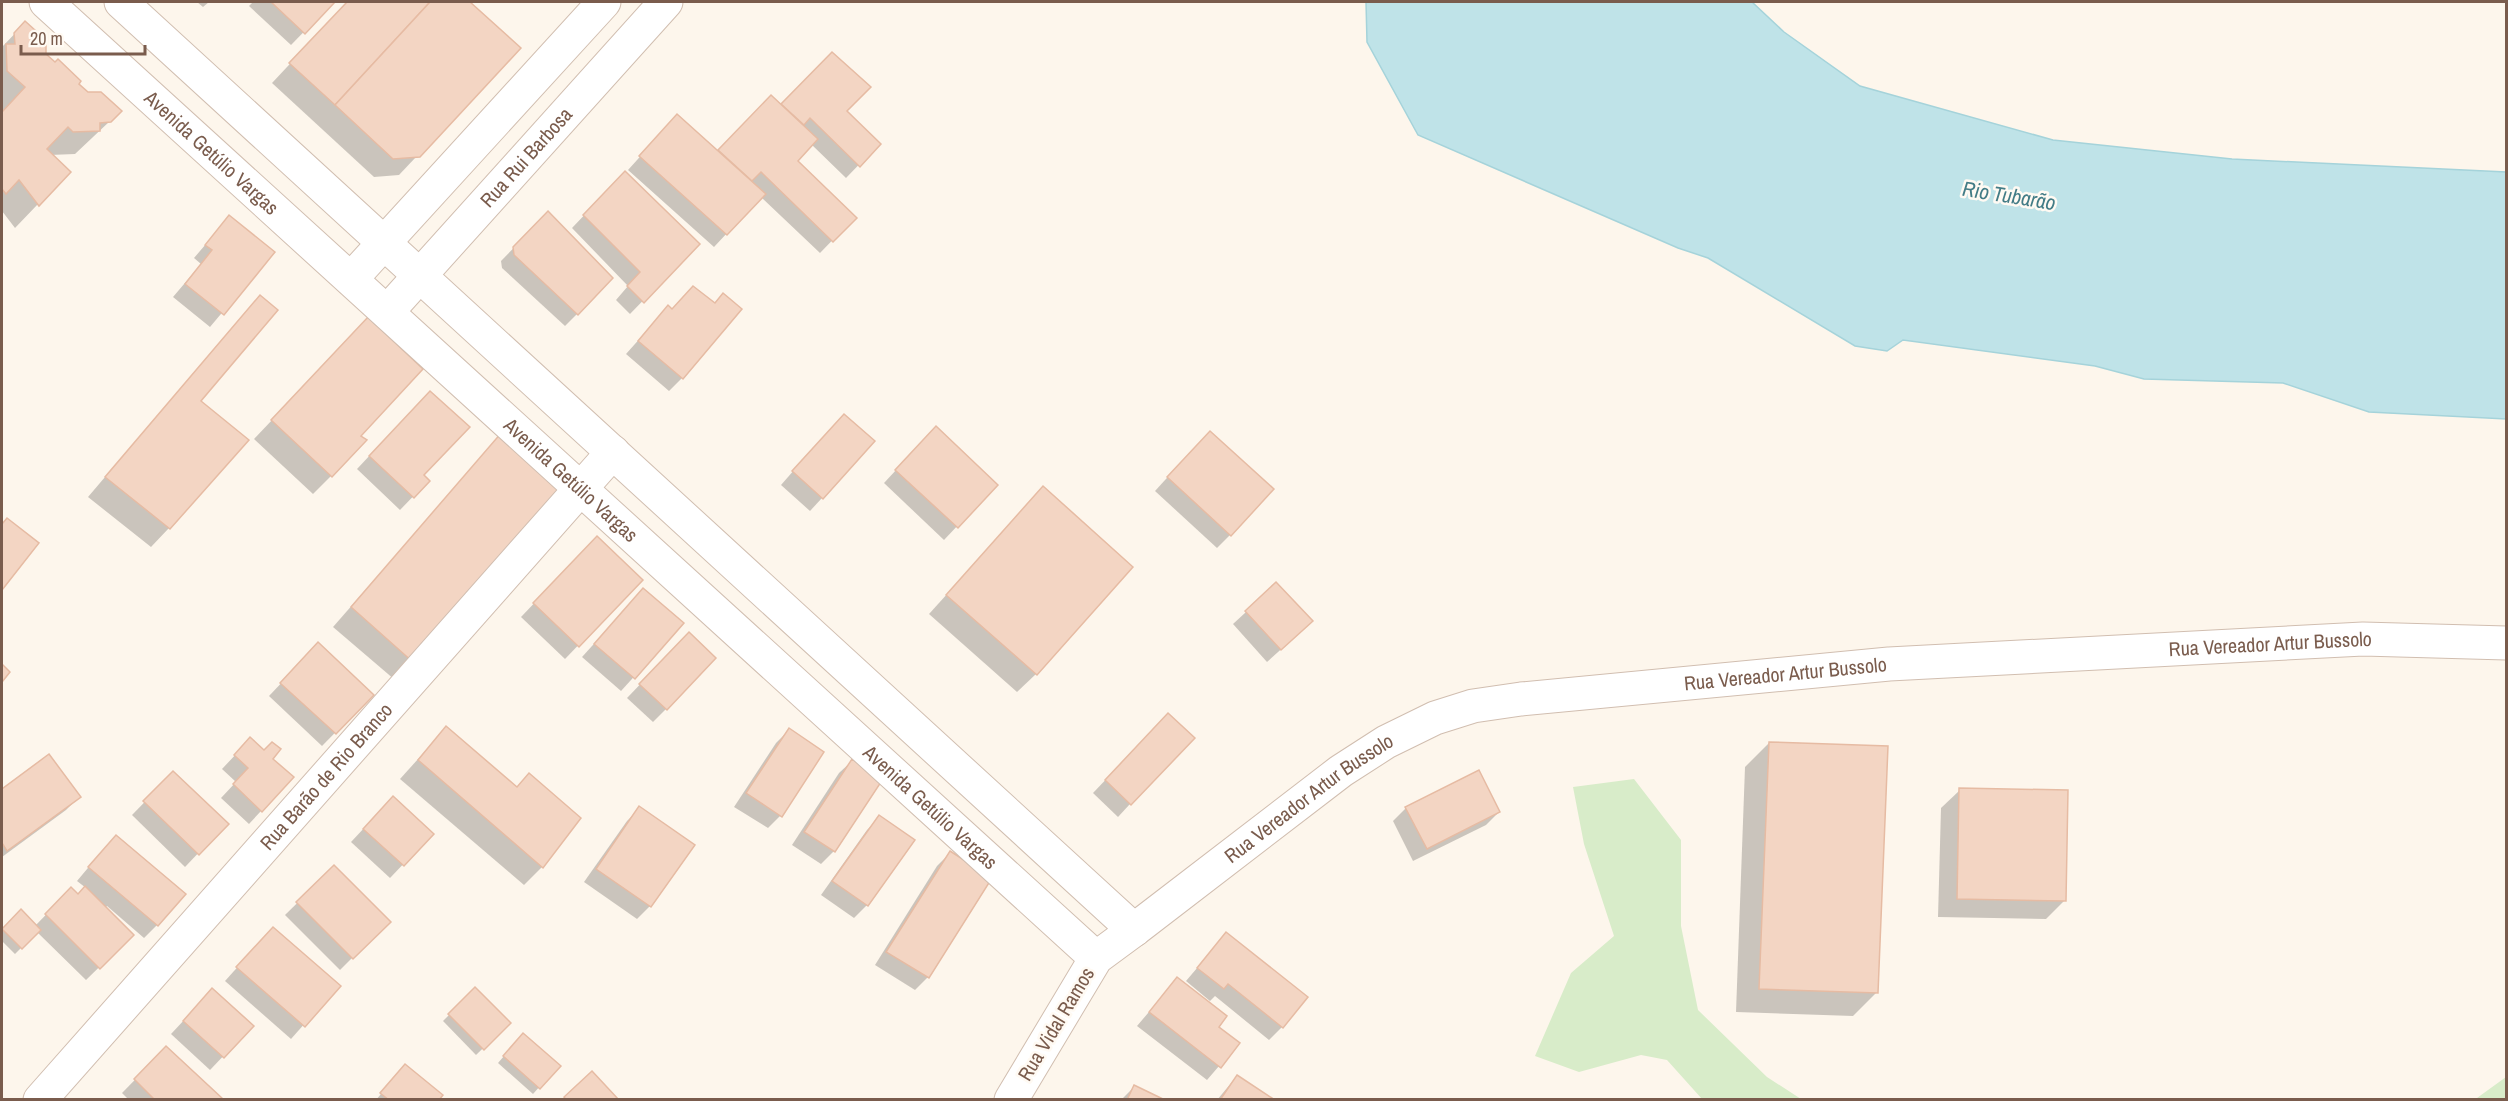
<svg xmlns="http://www.w3.org/2000/svg" width="2508" height="1101" font-family="'Archivo Narrow',sans-serif">
	<style>
		.green { fill: #d8ecc9 }
		.water { fill: #bfe3e8; stroke: #a5d3da; stroke-width: 1.5 }
		.shadow { fill: #0003 }
		.building { fill: #f3d5c3; stroke: #e6bba3; stroke-width: 1.5 }
		.lines { fill: none; stroke-linecap: round; stroke-linejoin: round }
		.minor-casing { stroke: #d1beb0; stroke-width: 35 }
		.tertiary-casing { stroke: #d1beb0; stroke-width: 35 }
		.minor { stroke: #fff; stroke-width: 33 }
		.tertiary { stroke: #fff; stroke-width: 33 }
		.labels { text-anchor: middle; stroke-width: 5; stroke-linejoin: round; paint-order: stroke }
		.street-label { font-size: 20px; fill: #7a5c4d; stroke: #fffaf3 }
		.water-label { font-size: 21px; font-style: italic; fill: #437c86; stroke: #fffaf3 }
	</style>
	<rect width="100%" height="100%" fill="#fdf6ec"/>
	<g class="green">
		<path d="M1634,779L1681,840V926L1698,1010L1767,1077L1801,1099H1702L1667,1060L1641,1055L1579,1072L1535,1056L1571,973L1614,936L1584,844L1573,787Z"/>
		<path d="M2506,1077V1099H2475L2477,1098Z"/>
	</g>
	<path class="water" d="M1366,2H1752L1784,32L1860,86L2053,140L2232,159L2506,172V419L2369,412L2283,383L2144,379L2095,366L1903,340L1887,351L1855,346L1708,258L1678,248L1418,135L1367,42Z"/>
	<g class="shadow">
		<path d="M197,2H209L203,7Z"/>
		<path d="M253,2H333L291,45L249,6Z"/>
		<path d="M348,2H468L519,48L399,175L374,177L272,83Z"/>
		<path d="M25,23L45,55L77,85L110,121L75,154L50,155L38,204L15,228L2,211V47Z"/>
		<path d="M832,54L845,111L879,144L846,178L811,144L796,161L854,218L820,253L761,197L714,247L628,170L665,129L718,152L771,97L781,106Z"/>
		<path d="M612,186L698,244L630,314L616,300L628,286L572,228Z"/>
		<path d="M548,213L577,314L565,326L502,268L501,261Z"/>
		<path d="M229,217L273,252L210,327L173,297L201,264L194,258Z"/>
		<path d="M723,295L682,378L669,391L626,354L668,307L672,310L713,304Z"/>
		<path d="M260,297L199,402L169,528L151,547L88,497L242,316Z"/>
		<path d="M350,338L331,476L313,494L254,439Z"/>
		<path d="M417,405L422,475L428,481L400,510L357,469Z"/>
		<path d="M831,428L822,498L810,511L781,485Z"/>
		<path d="M502,434L565,488L395,680L333,627Z"/>
		<path d="M923,441L996,485L944,540L884,483Z"/>
		<path d="M1197,445L1230,535L1217,548L1155,491Z"/>
		<path d="M1043,488L1036,674L1017,692L929,614Z"/>
		<path d="M7,520L37,544L2,587V525Z"/>
		<path d="M584,551L641,580L565,659L521,617Z"/>
		<path d="M631,603L682,624L621,691L582,657Z"/>
		<path d="M1246,612L1298,634L1267,662L1233,624Z"/>
		<path d="M676,647L666,709L653,722L627,698Z"/>
		<path d="M306,657L372,695L322,746L269,696Z"/>
		<path d="M446,728L516,788L542,867L524,885L400,779Z"/>
		<path d="M1155,728L1130,804L1118,817L1093,793Z"/>
		<path d="M789,730L780,816L768,828L734,807L776,743Z"/>
		<path d="M1769,743L1877,992L1853,1016L1736,1012L1745,767Z"/>
		<path d="M238,752L271,759L261,811L249,824L221,798L236,782L222,769Z"/>
		<path d="M49,756L79,797L66,810L2,857V791Z"/>
		<path d="M852,761L834,851L821,864L792,845L839,773Z"/>
		<path d="M173,773L226,824L185,867L132,815Z"/>
		<path d="M1960,790L2065,900L2046,919L1938,917L1941,808Z"/>
		<path d="M640,808L650,906L637,919L584,882L627,821Z"/>
		<path d="M1406,808L1499,812L1486,825L1413,861L1393,821Z"/>
		<path d="M380,811L432,834L390,878L351,842Z"/>
		<path d="M880,817L867,905L854,918L821,895L867,830Z"/>
		<path d="M103,850L157,925L144,938L107,906L105,908L132,935L86,980L37,932L15,954L2,941V930L21,912L35,926L71,889L78,896L86,888L77,881Z"/>
		<path d="M950,853L928,977L915,990L875,965L937,866Z"/>
		<path d="M334,867L388,922L340,970L285,915Z"/>
		<path d="M1226,934L1282,1027L1269,1040L1215,996L1210,1001L1186,981Z"/>
		<path d="M261,941L338,986L291,1039L225,981Z"/>
		<path d="M1177,979L1217,1027L1238,1044L1207,1080L1137,1026Z"/>
		<path d="M475,989L509,1023L476,1055L443,1021Z"/>
		<path d="M200,1003L252,1026L210,1070L171,1034Z"/>
		<path d="M517,1041L558,1066L533,1094L498,1063Z"/>
		<path d="M166,1048L220,1100H129L122,1093Z"/>
		<path d="M399,1072L437,1100H376Z"/>
		<path d="M1237,1076L1272,1100H1217Z"/>
		<path d="M1134,1087L1161,1100H1121Z"/>
	</g>
	<g class="building">
		<path d="M271,2H335L305,34Z"/>
		<path d="M347,2H430L335,105L289,63Z"/>
		<path d="M430,2H470L521,48L420,157L393,159L335,105Z"/>
		<path d="M25,21L46,40V54L55,62L58,59L81,81L79,84L88,92H101L122,111L111,122L100,123V131L73,132L68,127L47,149L71,172L39,206L19,180L6,194L2,189V112L25,87L7,71L6,44H15L14,33Z"/>
		<path d="M832,52L871,87L847,111L881,144L860,167L810,118L804,125L781,104Z"/>
		<path d="M771,95L818,139L798,161L857,218L833,242L761,172L752,181L718,150Z"/>
		<path d="M677,114L766,194L727,235L639,156Z"/>
		<path d="M625,171L700,244L644,303L627,286L640,272L583,215Z"/>
		<path d="M548,211L613,278L578,315L514,255L513,247Z"/>
		<path d="M229,215L275,252L224,315L185,284L212,250L205,245Z"/>
		<path d="M693,286L715,303L723,293L742,309L683,379L638,341L668,305L672,309Z"/>
		<path d="M260,295L278,310L201,401L249,440L170,529L105,477Z"/>
		<path d="M368,317L423,369L361,436L367,440L332,477L271,420Z"/>
		<path d="M430,391L470,427L424,475L430,481L414,498L369,456Z"/>
		<path d="M844,414L875,441L823,499L792,471Z"/>
		<path d="M936,426L998,485L958,528L895,470Z"/>
		<path d="M1210,431L1274,489L1231,536L1167,477Z"/>
		<path d="M502,432L567,487L414,663L351,607Z"/>
		<path d="M1043,486L1133,567L1037,675L946,595Z"/>
		<path d="M7,518L39,543L2,590V524Z"/>
		<path d="M597,536L643,580L579,647L533,603Z"/>
		<path d="M1276,582L1313,621L1281,650L1245,611Z"/>
		<path d="M643,588L684,623L635,679L594,644Z"/>
		<path d="M689,632L716,658L667,710L639,684Z"/>
		<path d="M318,642L374,695L336,734L280,683Z"/>
		<path d="M2,664L10,672L2,682Z"/>
		<path d="M1168,713L1195,738L1131,805L1105,780Z"/>
		<path d="M446,726L517,787L529,773L581,818L543,868L418,760Z"/>
		<path d="M789,728L824,752L782,817L746,793Z"/>
		<path d="M250,737L264,750L272,742L281,749L273,759L294,777L262,812L233,784L248,768L234,755Z"/>
		<path d="M1769,742L1888,746L1878,993L1759,989Z"/>
		<path d="M49,754L81,797L7,851L2,843V789Z"/>
		<path d="M852,759L883,779L835,852L804,832Z"/>
		<path d="M1479,770L1500,812L1427,849L1405,807Z"/>
		<path d="M173,771L229,824L199,855L143,801Z"/>
		<path d="M1959,788L2068,790L2066,901L1957,899Z"/>
		<path d="M393,796L434,834L404,866L363,829Z"/>
		<path d="M639,806L695,845L651,907L596,869Z"/>
		<path d="M879,815L915,840L868,906L832,881Z"/>
		<path d="M116,835L186,894L158,926L88,867Z"/>
		<path d="M950,851L992,878L929,978L886,952Z"/>
		<path d="M334,865L391,922L353,959L296,902Z"/>
		<path d="M85,886L134,935L100,969L45,914L71,887L78,894Z"/>
		<path d="M21,909L41,930L22,949L2,929Z"/>
		<path d="M273,927L341,986L305,1027L236,967Z"/>
		<path d="M1226,932L1308,997L1283,1028L1228,984L1224,989L1197,968Z"/>
		<path d="M1177,977L1227,1016L1219,1027L1240,1043L1221,1068L1149,1012Z"/>
		<path d="M475,987L511,1023L484,1050L448,1014Z"/>
		<path d="M212,988L254,1026L224,1058L183,1021Z"/>
		<path d="M523,1033L561,1066L540,1089L503,1056Z"/>
		<path d="M166,1046L223,1099L222,1100H155L134,1079Z"/>
		<path d="M405,1064L443,1095L439,1100H389L380,1093Z"/>
		<path d="M592,1071L619,1100H566L564,1097Z"/>
		<path d="M1237,1075L1275,1100H1220Z"/>
		<path d="M1134,1085L1165,1100H1127Z"/>
	</g>
	<g class="lines">
		<defs>
			<g id="minor">
				<path d="M351,279L604,2"/>
				<path id="s1" d="M387,312L666,2"/>
				<path id="s2" d="M1134,930L1341,771L1386,742L1435,718L1473,706L1521,699L1889,664L2363,639L2506,643"/>
				<path id="s3" d="M40,1100L613,452"/>
			</g>
			<g id="tertiary">
				<path id="s4" d="M46,2L1096,958"/>
				<path d="M121,2L1134,930L1096,958L1011,1100"/>
			</g>
		</defs>
		<use href="#minor" class="minor-casing"/>
		<use href="#tertiary" class="tertiary-casing"/>
		<use href="#minor" class="minor"/>
		<use href="#tertiary" class="tertiary"/>
	</g>
	<g class="labels">
		<g class="street-label">
			<text dy="7" stroke="none"><textPath href="#s4" startOffset="224">Avenida Getúlio Vargas</textPath></text>
			<text dy="7" stroke="none"><textPath href="#s1" startOffset="208">Rua Rui Barbosa</textPath></text>
			<text dy="7" stroke="none"><textPath href="#s4" startOffset="710">Avenida Getúlio Vargas</textPath></text>
			<text dy="7" stroke="none"><textPath href="#s2" startOffset="1209">Rua Vereador Artur Bussolo</textPath></text>
			<text dy="7" stroke="none"><textPath href="#s2" startOffset="723">Rua Vereador Artur Bussolo</textPath></text>
			<text dy="7" stroke="none"><textPath href="#s3" startOffset="432">Rua Barão de Rio Branco</textPath></text>
			<text dy="7" stroke="none"><textPath href="#s2" startOffset="219">Rua Vereador Artur Bussolo</textPath></text>
			<text dy="7" stroke="none"><textPath href="#s4" startOffset="1196">Avenida Getúlio Vargas</textPath></text>
			<text transform="translate(1056 1024) rotate(-59)" y="7">Rua Vidal Ramos</text>
		</g>
		<g class="water-label">
			<text transform="translate(2009 196) rotate(9)" y="7">Rio Tubarão</text>
		</g>
	</g>
	<rect width="2508" height="1101" fill="none" stroke="#7a5c4d" stroke-width="6"/>
	<path d="M21 45v9h124v-9" fill="none" stroke="#7a5c4d" stroke-width="3"/>
	<text x="30" y="45" font-size="18" fill="#7a5c4d" stroke="#fffaf3" stroke-width="4.5" paint-order="stroke">20 m</text>
</svg>
